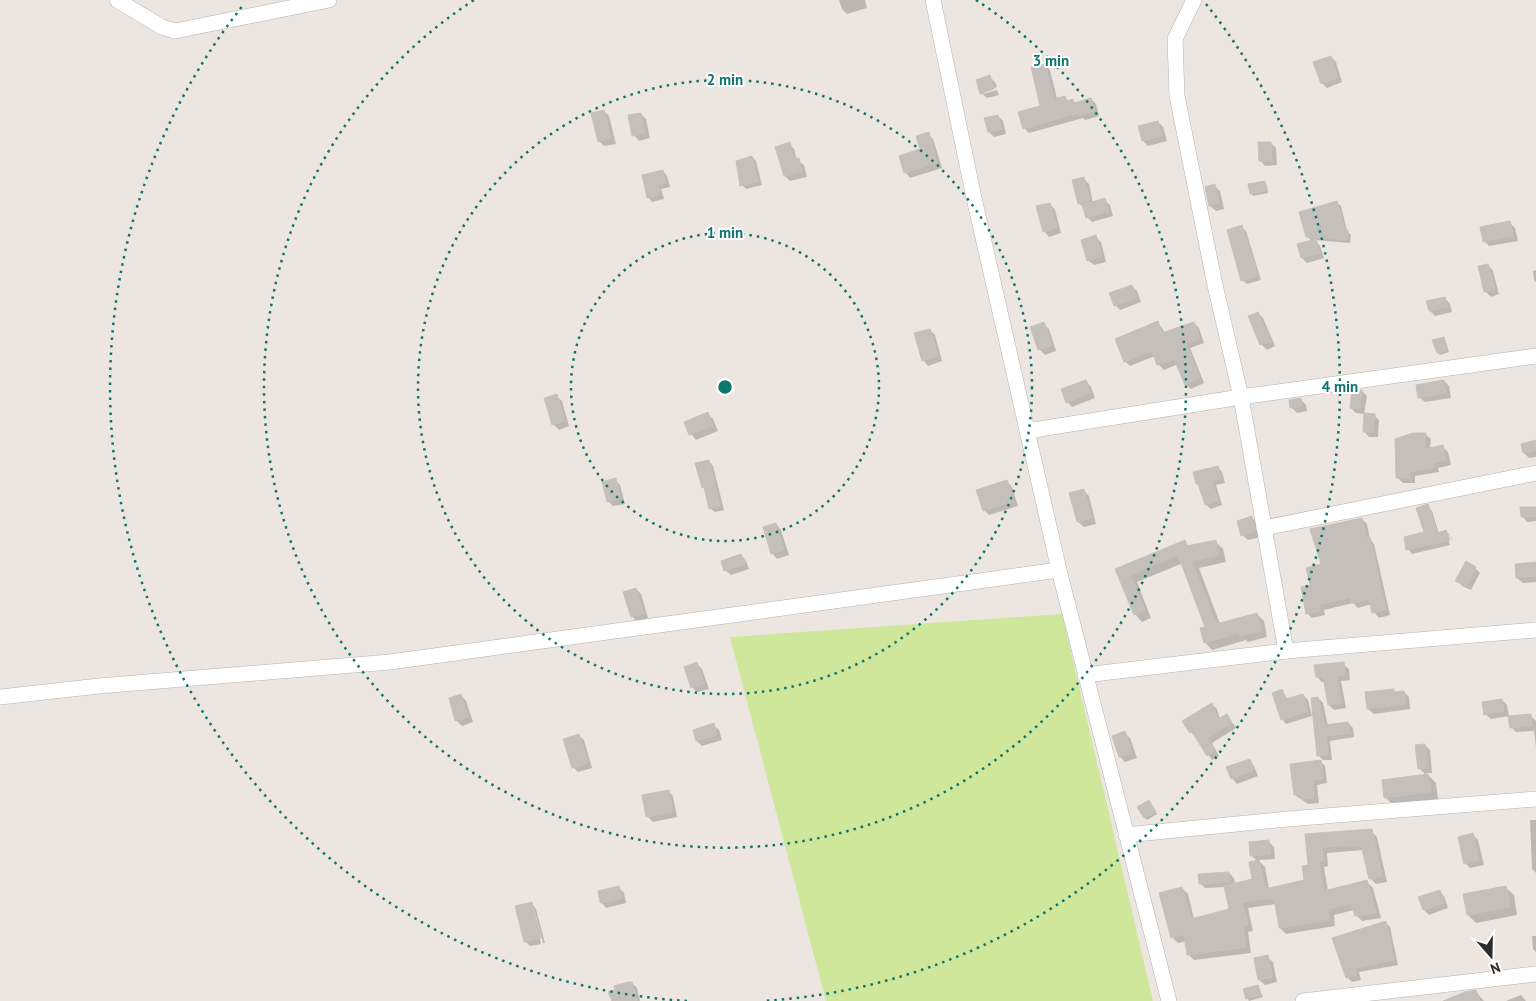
<svg xmlns="http://www.w3.org/2000/svg" width="1536" height="1001" font-family="'PT Sans',sans-serif">
	<style>
		.pitch { fill: #cee79b }
		.shadow { fill: #0003 }
		.building { fill: #c5bfbb; stroke: #c8c1b8 }
		.lines { fill: none; stroke-linecap: round; stroke-linejoin: round }
		.minor-casing { stroke: #afb3bb; stroke-width: 16 }
		.minor { stroke: #fff; stroke-width: 15 }
		.ring { fill: none; stroke: #0f766e; stroke-width: 2.5; stroke-dasharray: 2.5 5 }
		.centre { fill: #0f766e; stroke: #fff; stroke-width: 2.5 }
		.ring-label { font-size: 15px; text-anchor: middle; font-weight: bold; fill: #0f766e; stroke: #fff; stroke-width: 4; stroke-linejoin: round; paint-order: stroke }
	</style>
	<rect width="100%" height="100%" fill="#ede5df"/>
	<path class="pitch" d="M1062,614L1153,1001H826L730,637Z"/>
	<g class="shadow">
		<path d="M839,0H865L867,8L847,14L842,9Z"/>
		<path d="M1331,57L1336,62L1342,82L1327,88L1322,83Z"/>
		<path d="M1045,65L1050,70L1057,99L1065,97L1069,102L1073,101L1076,104L1091,99L1096,104L1099,116L1085,120L1083,118L1029,133L1024,128L1041,107Z"/>
		<path d="M990,77L995,82L997,87L983,92V94L997,90L999,95L987,98L981,93Z"/>
		<path d="M604,111L609,116L616,144L604,146L599,141Z"/>
		<path d="M641,114L646,119L650,138L639,141L634,135Z"/>
		<path d="M998,116L1003,121L1006,134L994,137L989,132Z"/>
		<path d="M1158,122L1163,127L1167,141L1148,146L1143,141Z"/>
		<path d="M928,134L933,139L942,168L910,178L906,173L901,156L922,149Z"/>
		<path d="M1271,143L1276,148L1277,165L1265,166L1260,160Z"/>
		<path d="M789,144L794,149L797,160L804,165L807,177L790,181L785,176Z"/>
		<path d="M752,157L756,161L762,185L746,189L742,185Z"/>
		<path d="M663,171L667,176L670,187L661,189L664,199L652,202L648,197Z"/>
		<path d="M1084,179L1089,184L1093,203L1104,200L1110,205L1113,216L1092,222L1087,217L1084,208L1079,203Z"/>
		<path d="M1264,183L1267,185L1268,193L1253,196L1251,193Z"/>
		<path d="M1214,186L1220,191L1224,209L1216,211L1210,206L1206,188Z"/>
		<path d="M1337,203L1341,206L1347,231L1351,235L1350,243L1315,240L1320,246L1324,258L1307,263L1302,258L1312,241L1307,236Z"/>
		<path d="M1050,204L1055,210L1061,233L1049,237L1044,231Z"/>
		<path d="M1510,223L1515,228L1518,241L1489,246L1484,241Z"/>
		<path d="M1242,227L1246,231L1261,280L1247,284L1242,280Z"/>
		<path d="M1096,237L1101,242L1106,262L1094,265L1088,260Z"/>
		<path d="M1488,265L1493,271L1499,294L1491,297L1485,291Z"/>
		<path d="M1536,270V282L1534,280L1533,271Z"/>
		<path d="M1132,286L1137,291L1141,302L1120,310L1115,305Z"/>
		<path d="M1445,298L1450,304L1452,312L1435,316L1430,311L1428,302Z"/>
		<path d="M1258,313L1263,318L1275,346L1267,350L1261,344Z"/>
		<path d="M1043,323L1049,329L1056,351L1045,355L1040,350L1032,327Z"/>
		<path d="M1158,323L1162,328L1165,333L1194,323L1199,328L1204,343L1190,348L1204,383L1191,389L1186,384L1178,364L1164,370L1159,365L1155,356L1130,366L1125,361Z"/>
		<path d="M930,330L935,335L942,361L928,366L923,360Z"/>
		<path d="M1443,338L1449,352L1440,355L1438,353Z"/>
		<path d="M1086,381L1091,387L1095,398L1072,407L1067,402Z"/>
		<path d="M1444,381L1449,386L1451,398L1425,402L1419,397Z"/>
		<path d="M1362,391L1367,396L1364,414L1356,413L1351,408Z"/>
		<path d="M556,396L562,401L569,426L559,430L553,424Z"/>
		<path d="M1300,399L1306,405L1307,411L1297,413L1291,407Z"/>
		<path d="M708,414L713,419L718,431L696,440L691,434Z"/>
		<path d="M1374,415L1379,420L1378,437H1369L1364,431Z"/>
		<path d="M1425,434L1431,439L1430,449L1443,447L1448,452L1451,465L1438,468L1439,472L1415,476V483H1403L1398,478Z"/>
		<path d="M1536,442V457L1529,458L1524,453L1522,445Z"/>
		<path d="M709,461L713,466L724,510L715,512L710,508L706,490L703,487Z"/>
		<path d="M1218,467L1222,472L1225,483L1216,485L1222,505L1211,509L1206,505L1201,487L1197,484Z"/>
		<path d="M615,480L620,485L625,504L613,506L608,501Z"/>
		<path d="M1007,481L1012,487L1018,506L989,515L984,510Z"/>
		<path d="M1084,491L1089,496L1096,524L1084,527L1078,522L1071,494Z"/>
		<path d="M1428,506L1432,511L1439,534L1446,531L1451,536L1454,545L1450,535H1447L1450,545L1412,554L1408,549L1425,533Z"/>
		<path d="M1536,508V521L1527,522L1522,516Z"/>
		<path d="M1252,518L1257,523L1260,537L1248,540L1242,535Z"/>
		<path d="M1362,519L1367,524L1370,539L1374,544L1390,615L1379,618L1374,612L1372,604L1358,608L1353,603L1324,610L1325,615L1312,618L1307,613L1312,586L1322,565Z"/>
		<path d="M776,524L781,530L789,555L777,559L772,553Z"/>
		<path d="M1184,542L1190,547L1216,542L1223,549L1226,562L1199,568L1220,624L1257,614L1264,621L1267,637L1248,642L1246,640L1212,650L1205,642L1207,628L1183,563L1137,582L1151,618L1142,622L1135,614L1116,570Z"/>
		<path d="M741,555L746,561L749,569L731,575L725,570Z"/>
		<path d="M1536,563V582L1523,583L1517,578Z"/>
		<path d="M1475,568L1480,573L1471,590L1462,586L1457,580Z"/>
		<path d="M636,589L641,594L648,618L637,622L632,616Z"/>
		<path d="M697,664L702,669L709,689L697,692L692,687Z"/>
		<path d="M1343,664L1349,669L1350,680L1341,681L1346,708L1334,710L1329,705L1325,682H1322L1317,677Z"/>
		<path d="M1282,690L1288,700L1303,695L1308,700L1312,716L1286,724L1282,719Z"/>
		<path d="M1393,690L1396,693L1404,692L1409,697L1410,709L1374,714L1368,709Z"/>
		<path d="M461,695L466,701L473,722L462,726L456,720Z"/>
		<path d="M1318,698L1323,703L1328,726L1348,723L1353,728L1354,737L1330,741L1332,760H1323L1319,756Z"/>
		<path d="M1502,700L1507,705L1509,716L1491,719L1485,714Z"/>
		<path d="M1212,704L1217,709L1220,719L1227,715L1236,728L1212,743L1219,756L1212,760L1184,722Z"/>
		<path d="M1531,716L1536,721V747L1534,731L1516,732L1511,727Z"/>
		<path d="M713,725L719,730L722,740L702,746L697,741L694,730Z"/>
		<path d="M1125,733L1130,738L1137,758L1125,762L1120,757L1113,737Z"/>
		<path d="M578,735L584,740L592,768L578,772L573,767Z"/>
		<path d="M1425,745L1430,750L1432,773H1426L1436,783L1438,800L1394,806L1386,798L1383,781L1426,775L1419,768Z"/>
		<path d="M1249,760L1254,766L1258,776L1237,784L1232,778Z"/>
		<path d="M1320,761L1325,766L1327,783L1317,785L1319,803L1308,804L1295,795Z"/>
		<path d="M668,791L673,796L677,817L653,822L647,816Z"/>
		<path d="M1151,804L1157,814L1147,820L1139,807Z"/>
		<path d="M1530,820H1536V873L1532,869Z"/>
		<path d="M1371,831L1377,837L1387,882L1376,884L1370,878L1363,850L1327,853L1328,866L1324,867L1328,891L1367,882L1373,888L1381,918L1362,921L1356,915L1354,910L1334,915L1335,926L1286,934L1280,928L1276,904L1248,908L1253,931L1248,932L1251,953L1194,960L1188,954L1187,941L1178,943L1172,937L1182,888L1188,894L1194,919L1231,910L1226,887L1205,888L1200,883L1229,873L1234,878L1235,885L1253,880L1257,861L1251,855L1268,841L1274,847L1275,859L1258,860L1265,867L1269,889L1305,881L1309,866L1306,835Z"/>
		<path d="M1473,835L1478,840L1484,865L1470,868L1465,863Z"/>
		<path d="M1505,887L1514,895L1517,915L1476,923L1468,915Z"/>
		<path d="M619,888L624,893L626,903L606,908L601,902Z"/>
		<path d="M1439,891L1444,896L1448,908L1429,915L1424,910Z"/>
		<path d="M531,903L536,909L545,943H543L534,908H532L541,944L530,946L525,941Z"/>
		<path d="M1385,922L1390,927L1398,965L1359,972L1361,980L1352,982L1347,977Z"/>
		<path d="M1532,936H1536V952L1533,949Z"/>
		<path d="M1267,957L1273,962L1277,982L1265,985L1259,980Z"/>
		<path d="M632,983L637,988L640,1001H613Z"/>
		<path d="M1258,986L1263,997L1249,1001L1247,998Z"/>
		<path d="M1476,992L1484,1001H1452Z"/>
		<path d="M1521,995L1526,1001H1506Z"/>
	</g>
	<g class="building">
		<path d="M1331,56L1338,78L1321,84L1313,62Z"/>
		<path d="M1045,64L1054,99L1065,96L1067,101L1073,99L1074,103L1091,98L1095,111L1079,116L1078,113L1023,129L1018,112L1040,106L1031,67Z"/>
		<path d="M990,75L994,89L980,94L976,80Z"/>
		<path d="M604,110L611,138L598,142L591,113Z"/>
		<path d="M641,113L645,133L632,136L628,115Z"/>
		<path d="M998,115L1002,129L988,132L984,118Z"/>
		<path d="M1158,121L1162,136L1142,141L1138,126Z"/>
		<path d="M929,132L937,163L904,173L899,156L920,149L916,136Z"/>
		<path d="M790,142L794,160L799,158L802,172L784,176L775,147Z"/>
		<path d="M1258,142H1271L1272,161H1259Z"/>
		<path d="M752,156L758,181L740,186L736,161Z"/>
		<path d="M663,170L666,183L658,185L660,195L647,198L642,175Z"/>
		<path d="M1084,177L1090,201L1078,204L1072,180Z"/>
		<path d="M1265,181L1266,191L1250,194L1248,184Z"/>
		<path d="M1215,184L1220,203L1209,206L1205,187Z"/>
		<path d="M1105,198L1109,211L1086,218L1082,205Z"/>
		<path d="M1337,201L1345,230H1348L1347,240L1306,237L1299,212Z"/>
		<path d="M1050,203L1057,227L1043,232L1036,206Z"/>
		<path d="M1510,221L1513,236L1483,242L1480,227Z"/>
		<path d="M1242,225L1258,276L1241,281L1227,230Z"/>
		<path d="M1096,235L1102,256L1087,261L1081,240Z"/>
		<path d="M1316,239L1320,253L1301,258L1297,244Z"/>
		<path d="M1488,264L1495,289L1484,292L1478,266Z"/>
		<path d="M1132,285L1137,297L1114,306L1109,293Z"/>
		<path d="M1445,297L1448,307L1429,311L1426,301Z"/>
		<path d="M1258,312L1271,341L1260,345L1248,316Z"/>
		<path d="M1158,321L1162,333L1194,322L1200,339L1186,343L1200,378L1185,385L1174,359L1157,365L1152,351L1124,362L1115,339Z"/>
		<path d="M1044,322L1052,346L1038,350L1030,327Z"/>
		<path d="M930,329L938,356L922,361L914,333Z"/>
		<path d="M1444,337L1448,350L1437,353L1432,340Z"/>
		<path d="M1086,380L1091,393L1066,403L1061,389Z"/>
		<path d="M1444,380L1446,393L1418,398L1416,385Z"/>
		<path d="M1362,390L1360,409L1350,408L1352,391Z"/>
		<path d="M557,394L565,421L552,425L544,398Z"/>
		<path d="M1301,398L1302,406L1290,408L1289,400Z"/>
		<path d="M708,412L713,426L689,435L684,422Z"/>
		<path d="M1364,413L1375,414L1373,432H1363Z"/>
		<path d="M1413,433H1426L1425,449L1443,445L1446,460L1434,463V467L1410,472V478H1396L1395,439Z"/>
		<path d="M1536,440V450L1523,453L1521,444Z"/>
		<path d="M709,460L720,506L709,509L704,487L702,488L695,463Z"/>
		<path d="M1218,466L1221,479L1212,481L1218,501L1205,505L1198,484H1196L1193,472Z"/>
		<path d="M616,478L620,498L607,502L602,482Z"/>
		<path d="M1007,480L1014,501L983,511L976,490Z"/>
		<path d="M1084,489L1092,518L1077,522L1069,493Z"/>
		<path d="M1428,504L1437,533L1446,530L1450,540L1406,550L1404,537L1424,532L1416,508Z"/>
		<path d="M1520,507H1536V516L1521,517Z"/>
		<path d="M1252,516L1255,531L1241,536L1237,521Z"/>
		<path d="M1362,518L1366,538L1370,537L1386,610L1372,613L1369,599L1352,603L1350,597L1320,605V611L1306,614L1301,587L1310,585L1306,568L1321,564L1310,529Z"/>
		<path d="M776,523L784,550L771,554L763,527Z"/>
		<path d="M1185,540L1187,546L1216,540L1219,555L1192,561L1216,624L1257,613L1261,631L1239,636V633L1204,643L1200,628L1205,627L1178,555L1130,575L1145,610L1134,615L1115,569Z"/>
		<path d="M741,554L745,564L724,571L721,561Z"/>
		<path d="M1466,561L1476,567L1466,586L1455,581Z"/>
		<path d="M1536,562V576L1516,578L1515,564Z"/>
		<path d="M636,588L644,613L631,617L623,592Z"/>
		<path d="M697,662L704,684L691,688L684,667Z"/>
		<path d="M1344,662L1345,675L1337,676L1341,703L1328,705L1323,677H1316L1314,665Z"/>
		<path d="M1282,689L1286,699L1303,694L1308,711L1281,720L1272,693Z"/>
		<path d="M1394,689V692L1404,691L1406,704L1367,709L1365,692Z"/>
		<path d="M461,694L468,717L455,721L449,698Z"/>
		<path d="M1318,697L1325,725L1348,722L1350,733L1326,736L1328,755L1317,756L1311,698Z"/>
		<path d="M1502,699L1504,711L1484,715L1482,702Z"/>
		<path d="M1212,703L1218,719L1227,714L1232,723L1208,738L1215,750L1207,756L1192,732L1190,733L1182,721Z"/>
		<path d="M1531,714L1532,725L1510,728L1508,716Z"/>
		<path d="M714,723L717,735L696,741L693,730Z"/>
		<path d="M1125,731L1132,753L1119,757L1112,736Z"/>
		<path d="M579,734L588,763L572,768L563,739Z"/>
		<path d="M1425,744L1428,768L1418,769L1415,745Z"/>
		<path d="M1250,759L1254,770L1231,779L1226,767Z"/>
		<path d="M1321,760L1323,779L1313,780L1314,798L1302,799L1301,794L1294,795L1290,764Z"/>
		<path d="M1428,774L1431,792L1384,798L1382,780Z"/>
		<path d="M669,790L673,812L646,817L642,795Z"/>
		<path d="M1149,800L1156,812L1144,818L1137,807Z"/>
		<path d="M1372,829L1382,876L1369,879L1361,845L1322,847L1323,861H1319L1324,891L1367,880L1376,913L1355,916L1351,904L1328,909L1330,920L1279,928L1274,898L1242,902L1248,925L1243,926L1246,947L1187,955L1184,934L1171,938L1159,893L1182,887L1191,919L1229,909L1224,886L1252,879L1249,862L1259,860L1265,889L1304,880L1302,866L1308,865L1305,834Z"/>
		<path d="M1473,833L1479,860L1464,864L1458,837Z"/>
		<path d="M1269,840L1270,854L1250,856L1249,842Z"/>
		<path d="M1229,872L1230,882L1199,884L1198,874Z"/>
		<path d="M619,886L622,898L600,903L598,891Z"/>
		<path d="M1506,886L1510,907L1467,915L1463,894Z"/>
		<path d="M1440,890L1444,903L1423,910L1418,897Z"/>
		<path d="M532,902L541,938L524,942L515,906Z"/>
		<path d="M1386,921L1394,960L1355,968L1357,975L1346,978L1332,938Z"/>
		<path d="M1268,955L1272,977L1258,980L1254,958Z"/>
		<path d="M628,982H632L637,1001H612L608,992L615,990L614,986Z"/>
		<path d="M1258,985L1261,995L1246,999L1243,989Z"/>
		<path d="M1476,990L1480,1001H1443L1465,992Z"/>
	</g>
	<g class="lines">
		<defs>
			<g id="minor">
				<path d="M117,0L162,27L175,31L329,0"/>
				<path d="M933,0L974,198L1059,570L1169,1001"/>
				<path d="M1194,0L1175,39L1177,96L1215,285L1241,397L1286,651"/>
				<path d="M1027,431L1241,397L1536,356"/>
				<path d="M1264,528L1536,473"/>
				<path d="M1085,675L1286,651L1536,630"/>
				<path d="M0,697L99,686L390,662L1059,570"/>
				<path d="M1126,835L1288,819L1536,799"/>
				<path d="M1303,1001L1536,974"/>
			</g>
		</defs>
		<use href="#minor" class="minor-casing"/>
		<use href="#minor" class="minor"/>
	</g>
	<g class="ring">
		<circle cx="725" cy="387" r="154"/>
		<circle cx="725" cy="387" r="307"/>
		<path d="M976 0A461 461 0 1 1 474 0"/>
		<path d="M687 1001A615 615 0 0 1 244 4M1206 4A615 615 0 0 1 763 1001"/>
	</g>
	<circle cx="725" cy="387" r="8" class="centre"/>
	<g class="ring-label">
		<text x="1051" y="66">3 min</text>
		<text x="725" y="85">2 min</text>
		<text x="725" y="238">1 min</text>
		<text x="1340" y="392">4 min</text>
	</g>
	<g transform="translate(1491 956) rotate(160)" stroke="#ffffff" stroke-width="4" paint-order="stroke">
	<path d="M0-4L9 19L0 12L-9 19Z" fill="#2c2c2c"/>
	<text y="-8" font-size="14" font-weight="bold" text-anchor="middle" fill="#2c2c2c">N</text>
	</g>
</svg>
